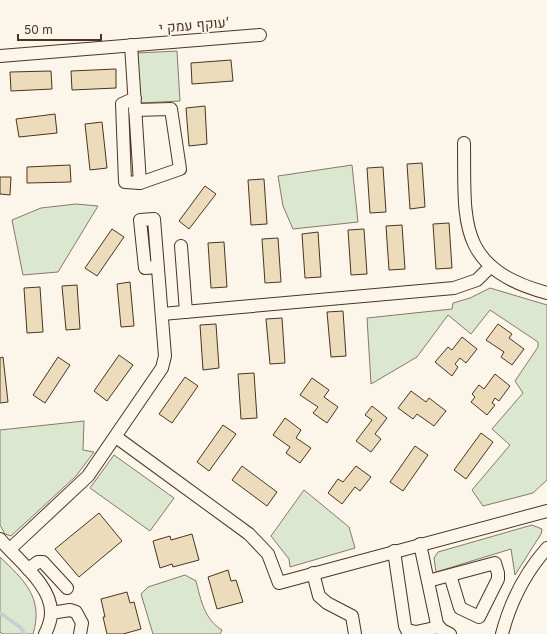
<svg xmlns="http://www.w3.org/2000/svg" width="547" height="634" font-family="Inter,Heebo,sans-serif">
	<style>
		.green { fill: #dce7d0; stroke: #887966 }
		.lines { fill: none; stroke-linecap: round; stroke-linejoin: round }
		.stream { stroke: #c9cecd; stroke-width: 3.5 }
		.building { fill: #ecdcbc; stroke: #4a3520 }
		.minor-casing { stroke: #4a3520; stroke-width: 14 }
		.minor { stroke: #fbf6e9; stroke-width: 12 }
		.labels { text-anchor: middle; stroke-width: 3; stroke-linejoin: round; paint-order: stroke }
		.street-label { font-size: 14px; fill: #4a3520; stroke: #fbf6e9 }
	</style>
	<rect width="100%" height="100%" fill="#fbf6e9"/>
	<g class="green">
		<path d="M177,51L180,101L140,103L137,53Z"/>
		<path d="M352,165L358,222L293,229L283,206L278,176Z"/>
		<path d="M76,204L98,206L58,272L23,275L12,220L41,208Z"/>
		<path d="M490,288L547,305V480L533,493L483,506L472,490L510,445L492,429L523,393L515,381L538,347V342L490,310L471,334L448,315L417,357L371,384L367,318L452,309L453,303L470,298Z"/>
		<path d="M84,421L83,450L94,452L76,476L11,536L5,534L0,525V430Z"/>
		<path d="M114,455L174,498L150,531L90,488Z"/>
		<path d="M304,490L349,527L355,548L290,567L289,559L271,536Z"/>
		<path d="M532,525L542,529L541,534L515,575L511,549L436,572L434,558L438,552Z"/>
		<path d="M0,557C24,580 44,598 33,634H3L0,632Z"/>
		<path d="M185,575L196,581C201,600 204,619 222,630L220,634H153L141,594L148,587Z"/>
	</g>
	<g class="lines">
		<path class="stream" d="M0,613L20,627L25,634"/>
	</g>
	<g class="building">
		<path d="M231,60L233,81L192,84L191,63Z"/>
		<path d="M116,69V88L72,90L71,71Z"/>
		<path d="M51,71L52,89L11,91L10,72Z"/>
		<path d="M205,106L207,144L189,146L186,108Z"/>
		<path d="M55,114L57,133L19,137L16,119Z"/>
		<path d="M102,122L107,168L90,170L85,124Z"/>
		<path d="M422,163L425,207L410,209L407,164Z"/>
		<path d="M70,165L71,182L27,183V167Z"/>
		<path d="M383,167L386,212L370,213L367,168Z"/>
		<path d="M0,177H11L10,195L0,194Z"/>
		<path d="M264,179L267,224L251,225L248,180Z"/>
		<path d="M205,186L216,194L189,229L179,221Z"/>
		<path d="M449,223L452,268L436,269L433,224Z"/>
		<path d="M402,225L405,269L389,270L386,226Z"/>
		<path d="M112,229L124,237L97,276L85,268Z"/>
		<path d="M364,229L367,274L351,275L348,230Z"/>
		<path d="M318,232L321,277L305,278L302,234Z"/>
		<path d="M278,238L281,282L265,283L262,239Z"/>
		<path d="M224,242L227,287L211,288L208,243Z"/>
		<path d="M130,282L134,326L121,327L117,284Z"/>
		<path d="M77,285L80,329L66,330L62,286Z"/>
		<path d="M40,287L43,332L27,333L24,288Z"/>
		<path d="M343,311L346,356L331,357L327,312Z"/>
		<path d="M282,318L285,363L270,364L266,319Z"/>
		<path d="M216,324L219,368L203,370L200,325Z"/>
		<path d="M498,324L512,334L509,338L524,349L512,365L501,357L504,352L486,340Z"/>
		<path d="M462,337L477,349L466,363L460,358L455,364L458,367L452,376L435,362L448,347L452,350Z"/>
		<path d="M119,355L133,365L107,401L94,391Z"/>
		<path d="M3,357L8,402L0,403V358Z"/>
		<path d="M58,357L70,365L45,403L33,395Z"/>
		<path d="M254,373L257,418L241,419L238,374Z"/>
		<path d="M495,374L510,386L499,401L495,398L492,403L495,405L487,415L471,402L475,397L472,394L479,385L484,389Z"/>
		<path d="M185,377L198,386L172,423L159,414Z"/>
		<path d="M312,378L329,390L324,397L338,407L327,423L313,413L318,407L300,395Z"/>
		<path d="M411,391L426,402L429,398L446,411L434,426L417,414L413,419L398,408Z"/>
		<path d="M372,406L387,418L375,434L381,439L371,452L356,441L372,420L365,415Z"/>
		<path d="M285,418L301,430L296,438L311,448L300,463L286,453L290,447L273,435Z"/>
		<path d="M223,425L236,434L209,471L197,462Z"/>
		<path d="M481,433L493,442L466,479L454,470Z"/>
		<path d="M415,446L428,455L403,491L390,482Z"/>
		<path d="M242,466L277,492L267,506L232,480Z"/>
		<path d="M356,466L371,477L360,491L355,487L342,504L328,493L338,479L343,482Z"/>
		<path d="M99,513L122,541L79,577L55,549Z"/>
		<path d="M192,534L199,560L173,567L172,564L160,568L153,541L170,536L171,540Z"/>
		<path d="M228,570L231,581L236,580L243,602L217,609L208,577Z"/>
		<path d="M127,592L130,603L134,602L141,629L123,634H107L103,617H105L101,599Z"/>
	</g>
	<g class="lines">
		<defs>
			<g id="minor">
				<path d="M131,45L140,183L125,182L122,104L135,98"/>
				<path d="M0,56L260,35"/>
				<path d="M135,110L171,109L180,169L140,183"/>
				<path d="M464,143C465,222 456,268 547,293"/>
				<path d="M181,246L186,312"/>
				<path d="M162,314L454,288L477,280L491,266"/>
				<path d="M116,437L249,534L268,554L279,583L547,511"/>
				<path d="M0,539C16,559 52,585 51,613C51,620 48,628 45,634"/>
				<path d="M420,544L437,624L442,630L450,634"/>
				<path d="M10,549L88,476L162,368L165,356L154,219L140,220L145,268L158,267"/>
				<path d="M394,551L405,626L407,630L416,632L439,627"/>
				<path d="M28,569L38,562H43L67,588"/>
				<path d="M313,573L319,596L327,603L352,616L355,634"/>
				<path d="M428,581L495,563L498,573V579L479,617L460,608L450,575"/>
				<path d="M51,613L70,610L76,612L82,623L80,634"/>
				<path d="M502,634C510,603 525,573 547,548"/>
			</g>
		</defs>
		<use href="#minor" class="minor-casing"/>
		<use href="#minor" class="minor"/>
	</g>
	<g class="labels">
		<g class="street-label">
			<text transform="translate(194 25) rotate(-5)" y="5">עוקף עמק י’</text>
		</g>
	</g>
	<path d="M18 34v6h83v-6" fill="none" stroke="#4a3520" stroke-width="2"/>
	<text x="24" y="34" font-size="12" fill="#4a3520" stroke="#fbf6e9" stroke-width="3" paint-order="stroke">50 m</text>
</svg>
